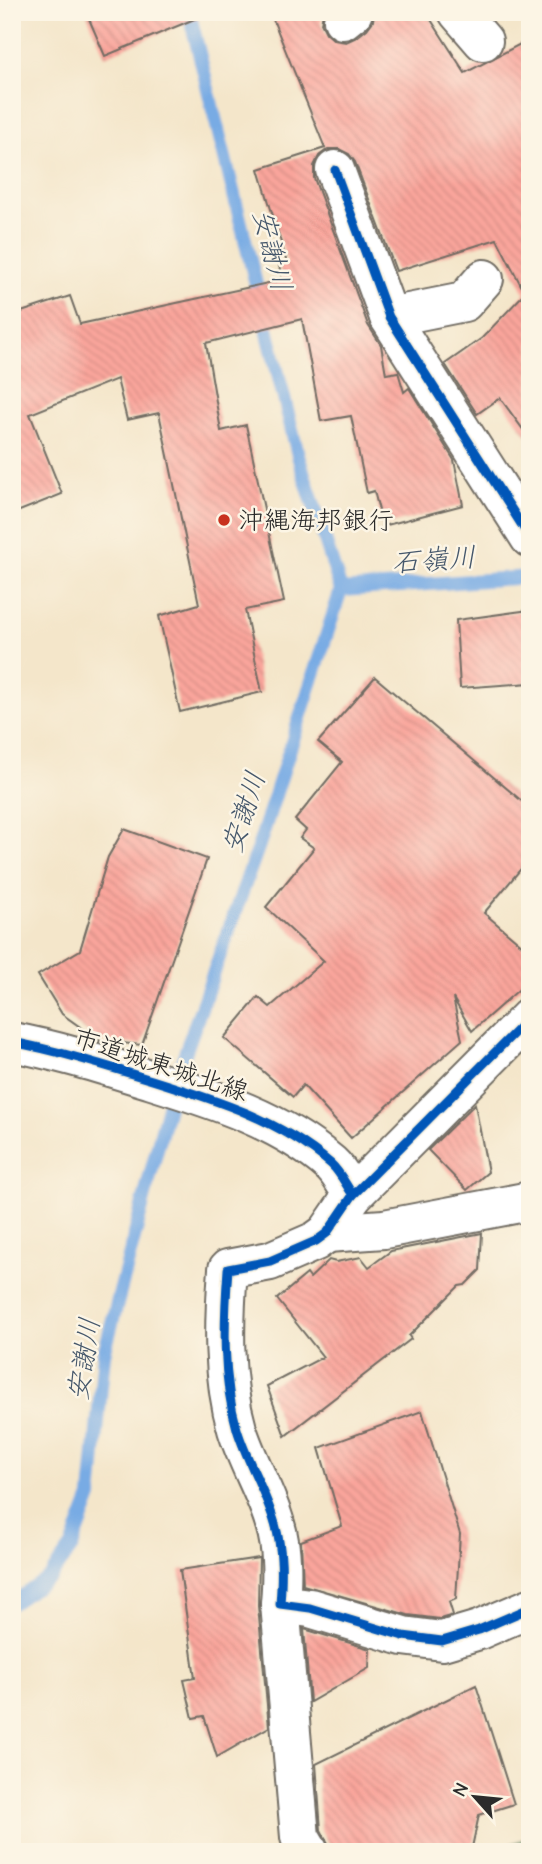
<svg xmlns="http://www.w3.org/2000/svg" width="542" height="1864" font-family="'Comic Neue','Klee One',sans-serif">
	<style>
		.forest { fill: url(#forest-crowns); stroke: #486c50; stroke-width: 2 }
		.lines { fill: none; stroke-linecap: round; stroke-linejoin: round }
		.stream { stroke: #78abe4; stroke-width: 14 }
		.building { fill: url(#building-back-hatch) }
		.minor-casing { stroke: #716c63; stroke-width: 42 }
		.minor { stroke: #fff; stroke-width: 38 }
		.cycleway-casing { stroke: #fcf5e5; stroke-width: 13 }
		.cycleway { stroke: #0057b8; stroke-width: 9 }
		.poi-dot { fill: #c8321e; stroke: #fcf5e5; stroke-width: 2.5 }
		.labels { text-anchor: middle; stroke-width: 5; stroke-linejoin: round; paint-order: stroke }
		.poi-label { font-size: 26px; fill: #2b2b2b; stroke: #fcf5e5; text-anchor: start }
		.street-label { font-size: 26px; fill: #2b2b2b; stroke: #fcf5e5 }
		.water-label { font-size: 28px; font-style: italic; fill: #46586c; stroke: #fcf5e5 }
	</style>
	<defs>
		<pattern id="forest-crowns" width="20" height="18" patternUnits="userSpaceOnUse" patternTransform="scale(1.75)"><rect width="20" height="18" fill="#65ac74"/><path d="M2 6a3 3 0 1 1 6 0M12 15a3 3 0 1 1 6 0" fill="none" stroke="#538c5f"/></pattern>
		<pattern id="building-back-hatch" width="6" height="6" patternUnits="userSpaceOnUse" patternTransform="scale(1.75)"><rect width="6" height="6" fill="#faa59b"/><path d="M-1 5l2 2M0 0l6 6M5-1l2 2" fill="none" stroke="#d68e86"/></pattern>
	</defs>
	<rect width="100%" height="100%" fill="#fcf5e5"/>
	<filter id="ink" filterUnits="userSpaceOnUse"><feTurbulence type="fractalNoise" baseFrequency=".0143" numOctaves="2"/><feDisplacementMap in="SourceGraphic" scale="14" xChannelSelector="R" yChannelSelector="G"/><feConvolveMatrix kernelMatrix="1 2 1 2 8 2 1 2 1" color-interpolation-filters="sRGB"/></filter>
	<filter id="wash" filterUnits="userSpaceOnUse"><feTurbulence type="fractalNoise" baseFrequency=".00686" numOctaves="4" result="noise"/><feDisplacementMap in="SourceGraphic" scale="28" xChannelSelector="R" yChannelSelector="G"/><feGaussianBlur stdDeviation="1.57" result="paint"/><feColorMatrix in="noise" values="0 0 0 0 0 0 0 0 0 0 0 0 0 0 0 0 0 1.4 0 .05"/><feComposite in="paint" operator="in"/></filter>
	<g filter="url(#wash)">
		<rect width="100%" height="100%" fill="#f4e6ca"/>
		<path class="forest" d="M530,1837V1852H491Z"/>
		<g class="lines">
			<g class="stream">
				<path d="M341,590L530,577"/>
				<path d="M12,1603L50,1577L72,1547L91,1497L104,1354L173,1087L260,842L341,590L299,459L189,12"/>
			</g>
		</g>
		<g id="blocks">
			<g class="building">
				<path d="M86,12H209V13L105,56Z"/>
				<path d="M270,12H323L321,23L326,33L334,40L346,42L357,37L367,29L373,21L374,12H426L465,73L530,39V439L500,398L477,414L445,364L482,338L525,293L497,239L396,271L355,162L349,154L339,149H328L319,156L314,166V178L368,325L381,345L386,374L398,372L404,392L409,388L454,460L463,505L383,526L374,491L367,493L351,416L321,421L302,319L206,343L221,431L246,425L284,602L245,610L262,692L180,712L159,616L199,604L159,413L127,420L117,379L30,414L62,494L12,514V315L70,296L80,324L282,280L279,265L287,263L259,169L325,148Z"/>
				<path d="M530,610V683L460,688L456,620Z"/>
				<path d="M375,677L530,808V858L484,913L530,952V973L524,985L472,1031L453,998L462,1040L351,1138L303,1085L293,1097L224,1038L258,997L270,1007L324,961L266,907L314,848L300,838L306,830L295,820L342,762L318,742Z"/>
				<path d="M124,829L207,859L142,1045L100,1041L62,1014L38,975L80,950L108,857Z"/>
				<path d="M475,1104L488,1172L467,1190L428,1150Z"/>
				<path d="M482,1233L480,1270L465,1285L459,1286L409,1336L411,1339L285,1436L267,1386L323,1357L277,1299L307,1274L310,1278L329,1260L336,1262L361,1257L369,1267L391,1251Z"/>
				<path d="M422,1411L460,1534L456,1599L449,1602L453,1615L440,1619L408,1615L303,1585L301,1541L342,1526L319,1448Z"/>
				<path d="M259,1558L258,1606L269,1727L217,1757L204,1716L193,1718L184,1680L195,1678L180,1570Z"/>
				<path d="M304,1629L370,1649L369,1668L310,1702Z"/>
				<path d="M476,1685L514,1804L479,1815L471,1852H335L330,1847L321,1830L316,1764Z"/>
			</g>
		</g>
	</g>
	<g filter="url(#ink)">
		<use href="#blocks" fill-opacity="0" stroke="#716c63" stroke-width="2"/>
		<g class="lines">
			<defs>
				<g id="minor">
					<path d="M458,12L483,41"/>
					<path d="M343,20L353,12"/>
					<path d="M335,170L389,317L530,538"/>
					<path d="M389,317L464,302L484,279"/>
					<path d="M530,1017L353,1195L327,1233L316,1241L270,1261L228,1269C224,1322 222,1377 237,1429C247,1462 266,1492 275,1524C283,1550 282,1578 280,1604L310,1608L403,1636L442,1641L479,1630L530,1608"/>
					<path d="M12,1042C60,1051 106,1066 152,1080C216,1100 280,1120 331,1164C340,1172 346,1185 353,1195"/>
					<path d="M327,1233L384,1229L530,1201"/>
					<path d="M280,1604L300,1837L309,1852"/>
				</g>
			</defs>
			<use href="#minor" class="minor-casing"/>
			<use href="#minor" class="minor"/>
			<defs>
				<g id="cycleway">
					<path d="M335,170L389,317L530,538"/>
					<path d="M530,1017L353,1195L327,1233L316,1241L270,1261L228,1269C224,1322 222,1377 237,1429C247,1462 266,1492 275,1524C283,1550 282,1578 280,1604L310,1608L403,1636L442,1641L479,1630L530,1608"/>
					<path d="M12,1042C60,1051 106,1066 152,1080C216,1100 280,1120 331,1164C340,1172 346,1185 353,1195"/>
				</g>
			</defs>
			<use href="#cycleway" class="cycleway-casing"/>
			<use href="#cycleway" class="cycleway"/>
		</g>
	</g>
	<circle class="poi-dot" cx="224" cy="520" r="7"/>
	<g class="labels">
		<g class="poi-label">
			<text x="238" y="529">沖縄海邦銀行</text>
		</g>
		<g class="street-label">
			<text transform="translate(161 1064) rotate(18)" y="9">市道城東城北線</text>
		</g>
		<g class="water-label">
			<text transform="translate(273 250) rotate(76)" y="10">安謝川</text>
			<text transform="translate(434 559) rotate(-4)" y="10">石嶺川</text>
			<text transform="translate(243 812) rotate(-72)" y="10">安謝川</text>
			<text transform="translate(83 1359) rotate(-81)" y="10">安謝川</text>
		</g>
	</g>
	<rect width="542" height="1864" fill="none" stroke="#fcf5e5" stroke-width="42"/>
	<g transform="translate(475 1797) rotate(297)" stroke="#fcf5e5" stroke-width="5" paint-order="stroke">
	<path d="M0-5L12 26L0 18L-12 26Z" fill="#2b2b2b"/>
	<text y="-10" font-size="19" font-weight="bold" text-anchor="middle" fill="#2b2b2b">N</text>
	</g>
</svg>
